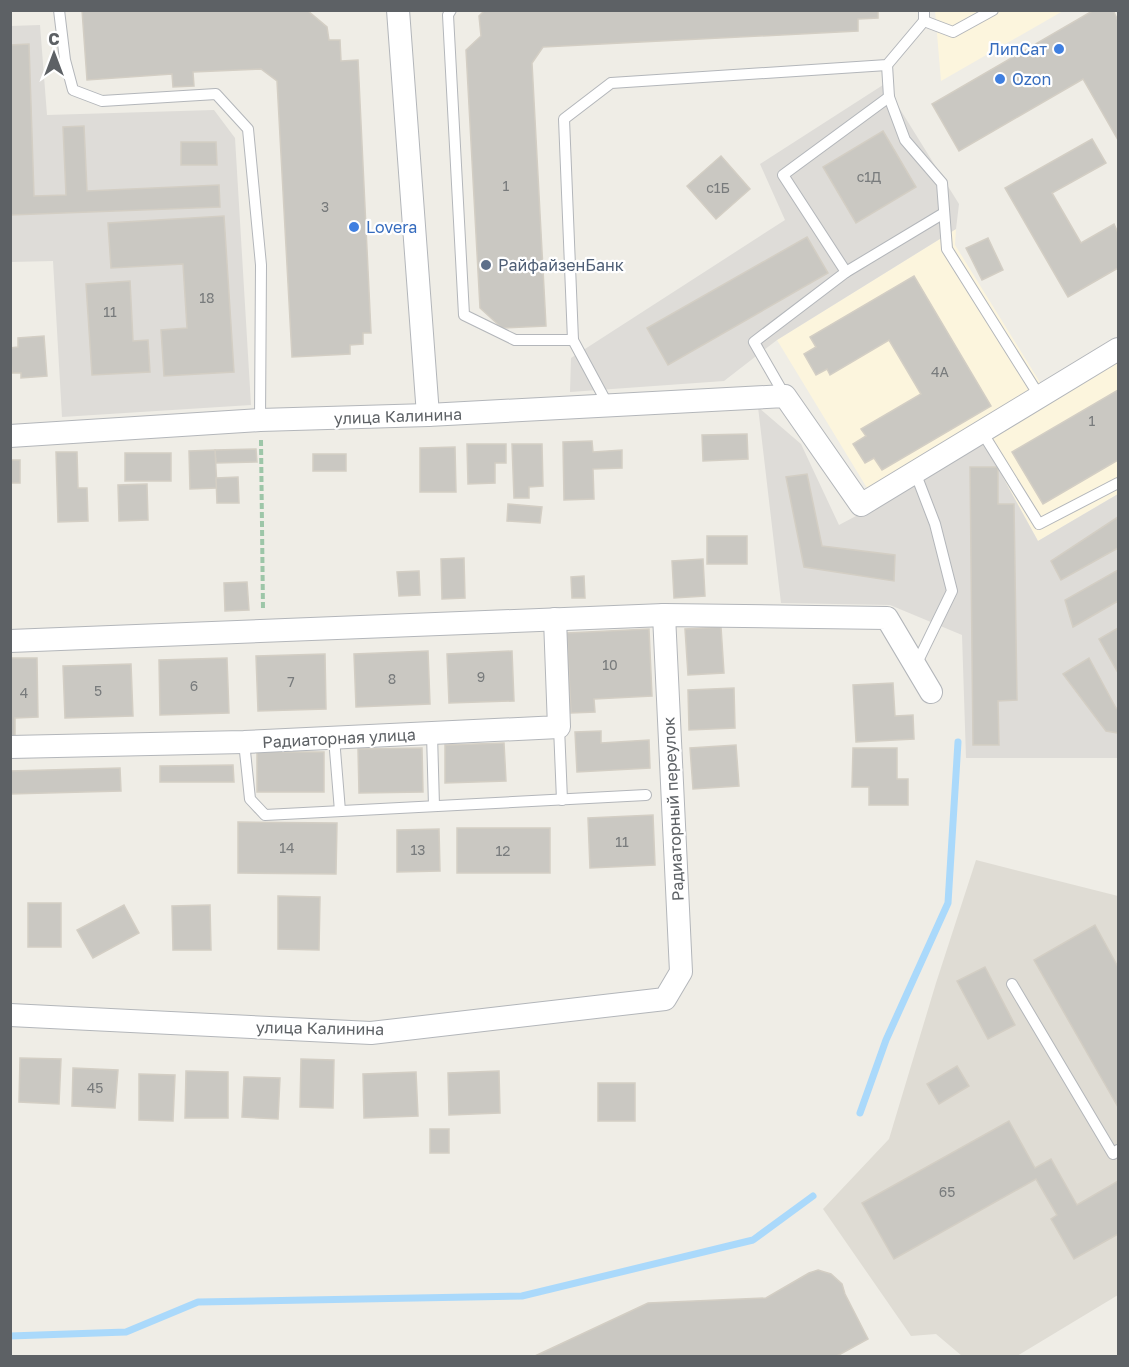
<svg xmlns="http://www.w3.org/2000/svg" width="1129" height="1367" font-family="'Golos Text',sans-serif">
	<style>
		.commercial { fill: #fcf5dd }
		.industrial { fill: #dedcd8 }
		.education { fill: #dfdcd4 }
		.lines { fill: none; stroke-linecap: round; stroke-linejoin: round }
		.stream { stroke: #aad9fb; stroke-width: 7 }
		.building { fill: #cac8c2; stroke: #d3cec4; stroke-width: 1.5 }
		.lane-casing { stroke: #b3b6ba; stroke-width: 12 }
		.street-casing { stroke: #b3b6ba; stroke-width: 24 }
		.path { stroke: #9dc6a8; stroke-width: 4; stroke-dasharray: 6 3; stroke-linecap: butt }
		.lane { stroke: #fff; stroke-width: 10 }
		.street { stroke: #fff; stroke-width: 22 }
		.shop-dot { fill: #3f7fe0; stroke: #fff; stroke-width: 2 }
		.service-dot { fill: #5c6f8a; stroke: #fff; stroke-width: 2 }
		.labels { text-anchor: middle; stroke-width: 4.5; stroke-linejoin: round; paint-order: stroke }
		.number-label { font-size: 14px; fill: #787b7c }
		.shop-label { font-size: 16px; fill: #366cbe; stroke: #fff; text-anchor: start }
		.service-label { font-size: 16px; fill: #4e5e75; stroke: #fff; text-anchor: start }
		.street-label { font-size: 16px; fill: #5d6165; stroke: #fff }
	</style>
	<rect width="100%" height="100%" fill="#efede6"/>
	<g class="commercial">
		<path d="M935,10L1063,11L941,81Z"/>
		<path d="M956,229L955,245L1041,384L867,488L777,340Z"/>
		<path d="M1118,360V494L1038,541L984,443Z"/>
	</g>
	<g class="industrial">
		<path d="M40,25L47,115L214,110L235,138L251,405L62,417L53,261L11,262L10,26Z"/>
		<path d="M883,85L898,106L959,204L956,229L777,340L724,381L570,392L571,358L785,220L760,164Z"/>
		<path d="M758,407L801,444L839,525L926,479L984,443L1038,541L1118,494V758H966L962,635L890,605L781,603Z"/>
	</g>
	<path class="education" d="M976,860L1118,896V1295L1017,1356H962L936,1334L911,1336L823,1209L889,1139L936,983Z"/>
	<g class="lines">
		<g class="stream">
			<path d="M860,1113L886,1040L948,903L958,742"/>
			<path d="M10,1336L126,1332L198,1302L522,1296L753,1240L813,1196"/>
		</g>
	</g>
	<g class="building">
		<path d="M82,10L308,11L327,27L329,40H340L341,61L358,60L371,333H363V344L350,345V354L292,357L277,81L261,69L193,72L194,86L173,87L172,74L87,80Z"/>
		<path d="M485,10H878V18L858,19V31L543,47L532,63L546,326L502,328L480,308L466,50L481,36L479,16Z"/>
		<path d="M1094,10H1113L1118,21V140L1083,79L959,151L932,104Z"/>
		<path d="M29,44L34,196L66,195L63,127L84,126L87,191L219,185L220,207L11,215L10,45Z"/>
		<path d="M883,131L916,187L856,223L823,167Z"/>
		<path d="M1092,139L1106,163L1052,193L1081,243L1114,224L1118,233V268L1068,297L1005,188Z"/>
		<path d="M181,142H216L217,165H181Z"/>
		<path d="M721,156L750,189L716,219L687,186Z"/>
		<path d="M224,216L234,372L164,376L161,330L187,328L183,264L111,268L108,223Z"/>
		<path d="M807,237L828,273L668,365L647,328Z"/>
		<path d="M988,238L1003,270L982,280L966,248Z"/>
		<path d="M914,276L991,406L882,470L874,458L865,463L853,444L866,436L861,429L921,394L889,340L830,375L827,369L816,375L804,354L816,347L810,337Z"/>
		<path d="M130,281L133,341L148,340L150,372L92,375L86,284Z"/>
		<path d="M44,336L47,376L21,378V373H12L10,348L18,347V338Z"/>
		<path d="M1118,390V460L1043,504L1012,452Z"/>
		<path d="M747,434L748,459L703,461L702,435Z"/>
		<path d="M592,441L593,452L622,450V468L593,469L594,499L564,500L563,442Z"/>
		<path d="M467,444H506V463H495V483L468,484Z"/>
		<path d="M512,444H542L543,486L529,487V498H514Z"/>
		<path d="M455,447L456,492H420V448Z"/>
		<path d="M256,449L257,462L216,463L215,450Z"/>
		<path d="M215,450L217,488L190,489L189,451Z"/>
		<path d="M56,452H77L78,488H87L88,521L58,522Z"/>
		<rect x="125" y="453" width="46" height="28"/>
		<rect x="313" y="454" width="33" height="17"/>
		<rect x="10" y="460" width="10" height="23"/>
		<path d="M970,467H998V504H1014L1017,700L998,701L999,745H973Z"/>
		<path d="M807,474L822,546L895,555L894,581L804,567L786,477Z"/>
		<path d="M238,477L239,503H217L216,478Z"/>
		<path d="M147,484L148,520L119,521L118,485Z"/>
		<path d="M508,504L542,507L540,523L507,521Z"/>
		<path d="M1118,517V548L1061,580L1051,561Z"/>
		<rect x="707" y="536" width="40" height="28"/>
		<path d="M464,558L465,598L442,599L441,559Z"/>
		<path d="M703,559L705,596L674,598L672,561Z"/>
		<path d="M1118,570V601L1073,627L1065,600Z"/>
		<path d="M419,571L420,595L399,596L397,572Z"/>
		<path d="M584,576L585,598H572L571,577Z"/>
		<path d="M247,582L249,610L225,611L224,583Z"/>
		<path d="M721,627L724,673L688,675L685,629Z"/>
		<path d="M1118,628V670L1117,671L1099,639Z"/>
		<path d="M649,629L652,696L594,699L595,712L571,713L567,633Z"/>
		<path d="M428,651L430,704L356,707L354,654Z"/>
		<path d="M512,651L514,701L449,703L447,654Z"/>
		<path d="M325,654L326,709L258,711L256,656Z"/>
		<path d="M11,658H37L38,717L15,718V740H10Z"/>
		<path d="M227,658L229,713L160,715L159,660Z"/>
		<path d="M1089,658L1116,708H1118V733L1106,731L1063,674Z"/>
		<path d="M131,664L133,716L65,718L63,666Z"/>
		<path d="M893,683L895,716L913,715L914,739L856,742L853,685Z"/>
		<path d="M734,688L735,728L689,730L688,690Z"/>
		<path d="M601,731V743L649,740L650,768L577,772L575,732Z"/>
		<path d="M504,743L506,781L445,783V745Z"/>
		<path d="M736,745L739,786L693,789L690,748Z"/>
		<path d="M422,748L423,792L359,793L358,749Z"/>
		<path d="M853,748H897V779H908V805H869V787H852Z"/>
		<rect x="257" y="752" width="67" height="40"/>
		<path d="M233,765L234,782H160V766Z"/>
		<path d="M120,768L121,791L10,794V771Z"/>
		<path d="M653,815L655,865L590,868L588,818Z"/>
		<path d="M238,822L337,823L336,874L238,873Z"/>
		<rect x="457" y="828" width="93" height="45"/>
		<path d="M439,829L440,871L397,872V830Z"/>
		<path d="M278,896L320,897L319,950L278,949Z"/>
		<rect x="28" y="903" width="33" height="44"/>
		<path d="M124,905L139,933L93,958L77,930Z"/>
		<path d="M210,905L211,950H173L172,906Z"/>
		<path d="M1095,925L1118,967V1107L1034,960Z"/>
		<path d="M985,967L1015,1025L988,1039L957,981Z"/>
		<path d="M20,1058L61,1059L59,1104L19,1102Z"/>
		<path d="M301,1059L334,1060L333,1108L300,1107Z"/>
		<path d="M957,1066L969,1086L939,1104L927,1084Z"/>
		<path d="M73,1068L118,1070L115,1108L72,1106Z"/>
		<path d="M186,1071L228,1072V1118H185Z"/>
		<path d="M499,1071L500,1113L449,1115L448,1073Z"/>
		<path d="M416,1072L418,1116L364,1118L363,1074Z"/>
		<path d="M139,1074L175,1075L173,1121L139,1120Z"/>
		<path d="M244,1077L280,1078L278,1119L242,1117Z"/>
		<rect x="598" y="1083" width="37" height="38"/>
		<path d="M1009,1121L1035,1168L1051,1159L1077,1205L1118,1181V1234L1074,1259L1051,1219L1057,1215L1036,1179L894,1259L862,1203Z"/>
		<rect x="430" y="1129" width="19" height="24"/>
		<path d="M818,1270L831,1274L842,1284L845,1294L868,1339L837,1356H535L648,1303L766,1298L809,1273Z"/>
	</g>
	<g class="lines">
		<defs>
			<g id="lane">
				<path d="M59,10L65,60L73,90L102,101L216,94L248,129L261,265L260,420"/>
				<path d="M451,10L448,15L464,315L515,340H573"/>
				<path d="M924,10V21L953,32L993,10"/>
				<path d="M887,65L889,97L905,140L942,183L947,249L1040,397"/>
				<path d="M889,97L783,175L846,272L944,213"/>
				<path d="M785,396L754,342L846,272"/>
				<path d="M608,405L573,340L564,119L611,83L887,65L924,21"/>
				<path d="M982,432L1039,524L1118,483"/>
				<path d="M915,472L935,524L952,591L916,665"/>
				<path d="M559,727L562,800"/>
				<path d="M432,734L434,806"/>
				<path d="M334,738L340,811"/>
				<path d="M244,742L250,799L265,815L646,795"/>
				<path d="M1012,984L1113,1154L1118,1150"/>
			</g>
			<g id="street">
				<path d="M398,10L428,415"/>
				<path d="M10,436L260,420L428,415L785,396L861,505L1118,349"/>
				<path d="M10,641L664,615L887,618L931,692"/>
				<path d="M10,747L244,742L559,727L555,619"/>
				<path d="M10,1015L371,1033L665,999L681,972L664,615"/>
			</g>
		</defs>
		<use href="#lane" class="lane-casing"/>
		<use href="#street" class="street-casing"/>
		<path class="path" d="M261,440L263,609"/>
		<use href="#lane" class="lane"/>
		<use href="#street" class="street"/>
	</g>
	<g class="shop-dot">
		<circle cx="1059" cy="49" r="6"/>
		<circle cx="1000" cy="79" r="6"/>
		<circle cx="354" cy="227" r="6"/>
	</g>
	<circle class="service-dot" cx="486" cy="265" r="6"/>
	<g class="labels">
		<g class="number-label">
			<text x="869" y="182">с1Д</text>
			<text x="506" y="191">1</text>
			<text x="718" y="193">с1Б</text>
			<text x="325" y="212">3</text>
			<text x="207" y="303">18</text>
			<text x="110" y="317">11</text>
			<text x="940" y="377">4А</text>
			<text x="1092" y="426">1</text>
			<text x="610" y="670">10</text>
			<text x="481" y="682">9</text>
			<text x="392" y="684">8</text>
			<text x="291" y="687">7</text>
			<text x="194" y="691">6</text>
			<text x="98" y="696">5</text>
			<text x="24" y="698">4</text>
			<text x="622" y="847">11</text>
			<text x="287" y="853">14</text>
			<text x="418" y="855">13</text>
			<text x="503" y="856">12</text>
			<text x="95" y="1093">45</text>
			<text x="947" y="1197">65</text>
		</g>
		<g class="shop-label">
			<text x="1047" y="55" text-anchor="end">ЛипСат</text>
			<text x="1012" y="85">Ozon</text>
			<text x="366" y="233">Lovera</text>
		</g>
		<g class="service-label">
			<text x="498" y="271">РайфайзенБанк</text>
		</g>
		<g class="street-label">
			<text transform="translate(398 416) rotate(-2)" y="6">улица Калинина</text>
			<text transform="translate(339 738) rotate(-3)" y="6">Радиаторная улица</text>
			<text transform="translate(673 809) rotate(-93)" y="6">Радиаторный переулок</text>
			<text transform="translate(320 1028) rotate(1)" y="6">улица Калинина</text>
		</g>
	</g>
	<rect width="1129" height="1367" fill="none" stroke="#5d6165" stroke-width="24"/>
	<g transform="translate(54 54)" stroke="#ffffff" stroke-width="4.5" paint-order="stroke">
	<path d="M0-4.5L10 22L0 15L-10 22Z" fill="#5d6165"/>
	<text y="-9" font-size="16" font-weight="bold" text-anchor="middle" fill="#5d6165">С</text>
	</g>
</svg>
